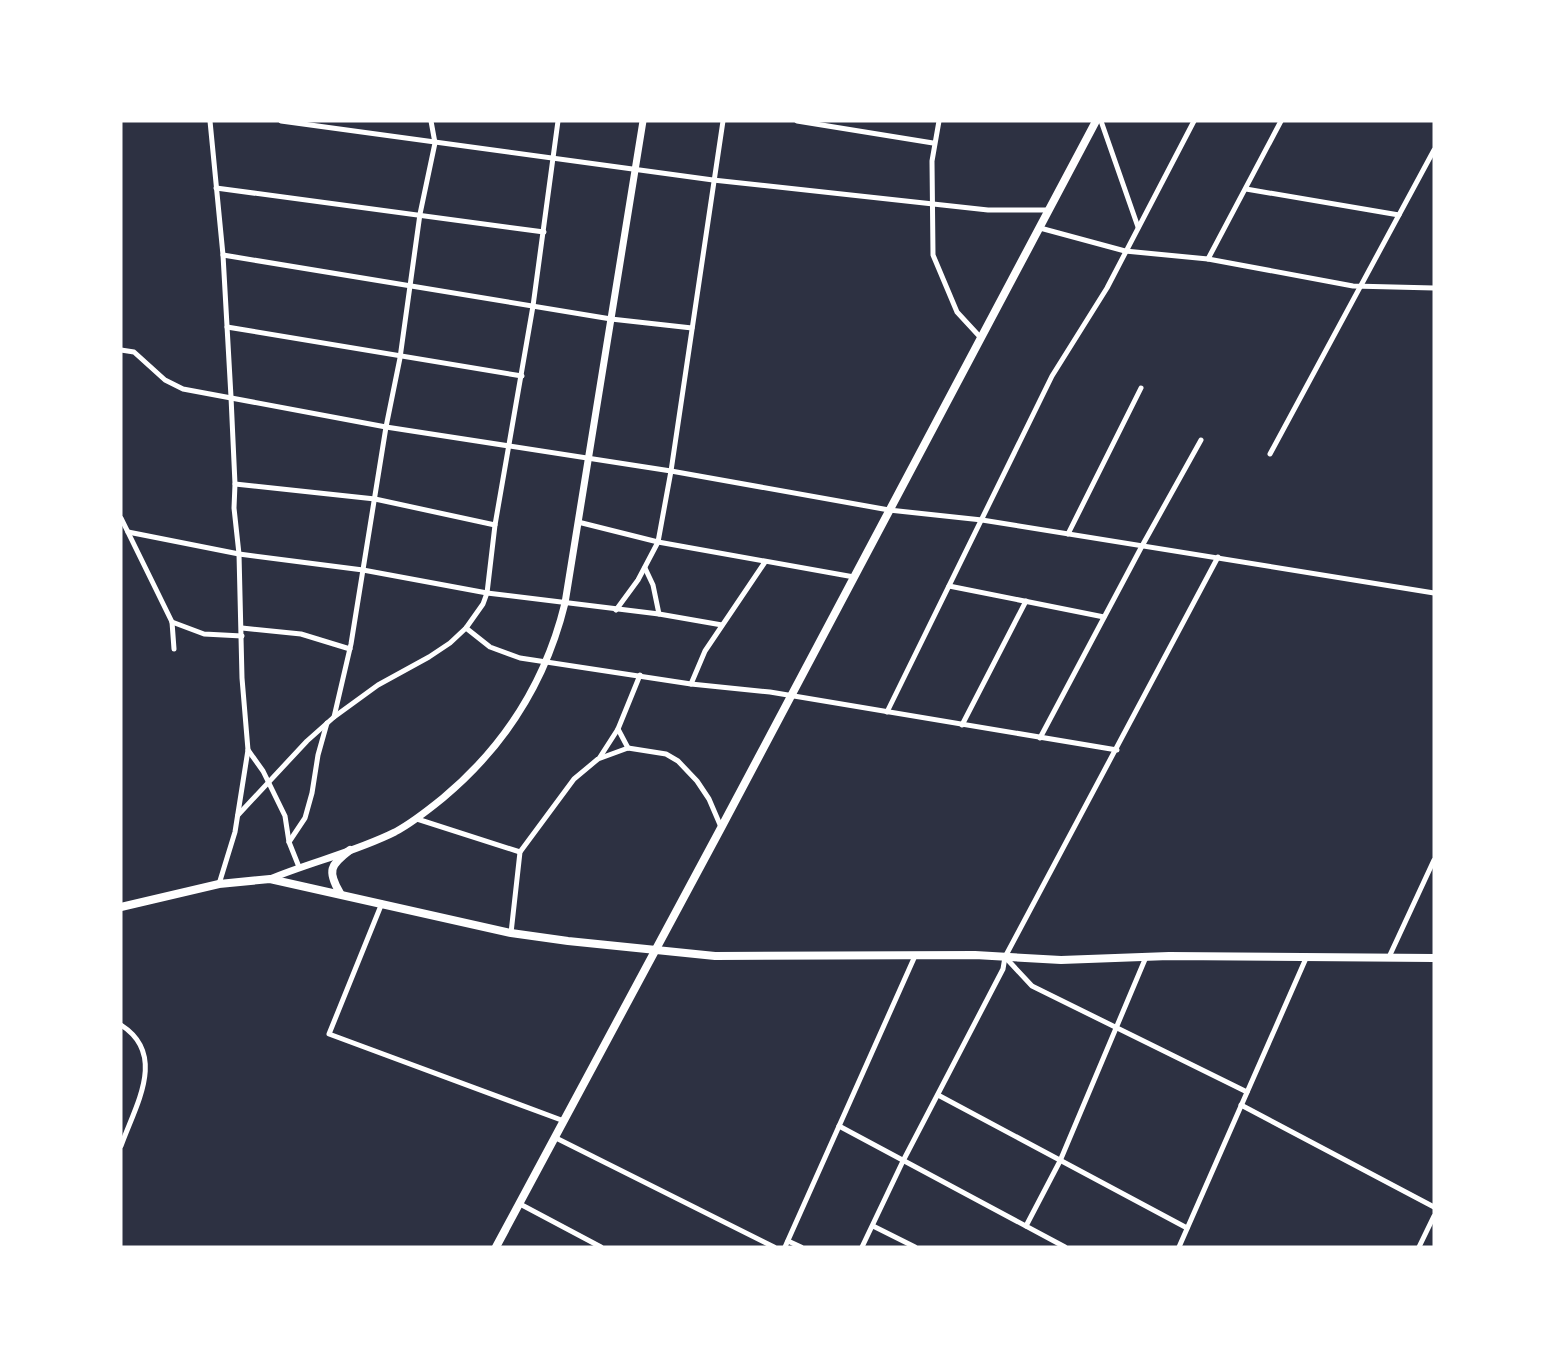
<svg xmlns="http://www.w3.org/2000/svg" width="1555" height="1368" font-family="'Public Sans',sans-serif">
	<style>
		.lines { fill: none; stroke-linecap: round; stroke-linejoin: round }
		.minor { stroke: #fff; stroke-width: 5 }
		.secondary { stroke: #fff; stroke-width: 7 }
		.primary { stroke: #fff; stroke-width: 8 }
	</style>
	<rect width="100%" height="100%" fill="#2d3142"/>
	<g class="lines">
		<g class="minor">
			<path d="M210,121L223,255L231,397L235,484L234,508L239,554L242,678L248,750L235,832L219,884"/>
			<path d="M281,121L713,180L988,210H1049"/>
			<path d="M797,121L933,143"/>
			<path d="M939,121L932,161L933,255L957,312L981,338"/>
			<path d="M1101,121L1138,227"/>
			<path d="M216,188L544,232"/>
			<path d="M1246,189L1399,215"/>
			<path d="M1040,228L1125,251L1208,259L1353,286L1434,288"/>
			<path d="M223,255L611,319L692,328"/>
			<path d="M1208,259L1281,121"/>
			<path d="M227,327L522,376"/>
			<path d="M121,350L134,352L165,380L183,389L386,427L671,471L889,510L982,520L1434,593"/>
			<path d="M1270,454L1434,150"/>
			<path d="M235,484L375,499L495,525"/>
			<path d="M121,518L172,622L174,649"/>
			<path d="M578,522L658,542L854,577"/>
			<path d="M128,532L239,554L363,570L487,593L659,614L722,625"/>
			<path d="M1068,534L1141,388"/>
			<path d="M645,568L653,585L659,614"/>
			<path d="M949,586L1104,617"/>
			<path d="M616,610L638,580L658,542L671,471L723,121"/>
			<path d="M172,622L204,634L242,636"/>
			<path d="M242,628L301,634L350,649"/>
			<path d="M466,628L490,647L520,658L691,684L770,692L1117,750"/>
			<path d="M691,684L705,651L765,562"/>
			<path d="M887,712L1052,376L1107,288L1194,121"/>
			<path d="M334,717L351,644L386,427L400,358L420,214L435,143L431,121"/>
			<path d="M962,725L1026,601"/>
			<path d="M618,729L628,748"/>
			<path d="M1040,738L1142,546L1201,440"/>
			<path d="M248,750L263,771L285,816L289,842L299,867"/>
			<path d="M600,757L618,729L640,675"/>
			<path d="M238,815L307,741L334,717L378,685L429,657L450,643L466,628L483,604L487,593L495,525L533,306L558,121"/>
			<path d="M417,819L520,852"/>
			<path d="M289,842L305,818L312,793L318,755L327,723"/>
			<path d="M382,903L329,1034L564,1121"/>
			<path d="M511,933L520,852L574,779L598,759L628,748L666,754L678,761L697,781L709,799L721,827"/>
			<path d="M1005,957L1032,986L1247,1092"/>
			<path d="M1389,957L1434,860"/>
			<path d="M121,1025C168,1055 135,1106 121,1146"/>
			<path d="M938,1095L1187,1228"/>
			<path d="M1241,1105L1434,1207"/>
			<path d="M839,1126L1065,1247"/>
			<path d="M556,1138L774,1247"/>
			<path d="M520,1204L601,1247"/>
			<path d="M873,1226L915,1247"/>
			<path d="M1026,1226L1060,1161L1146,957"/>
			<path d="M788,1241L801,1247"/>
			<path d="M785,1247L915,956"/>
			<path d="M862,1247L903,1161L1003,969L1005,957L1218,557"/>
			<path d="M1179,1247L1307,956"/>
			<path d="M1419,1247L1434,1216"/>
		</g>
		<path class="secondary" d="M270,879C311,862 355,852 395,832C412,823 427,811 443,798C504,747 546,681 565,603L643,121"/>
		<g class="primary">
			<path d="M340,893C327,871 330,865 350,850"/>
			<path d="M121,907L219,884L270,879L511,933L568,941L715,956L975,955L1061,960L1169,956L1434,958"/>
			<path d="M496,1247L721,828L1096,121"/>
		</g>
	</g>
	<rect width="1555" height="1368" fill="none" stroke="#ffffff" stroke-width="245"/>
</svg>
